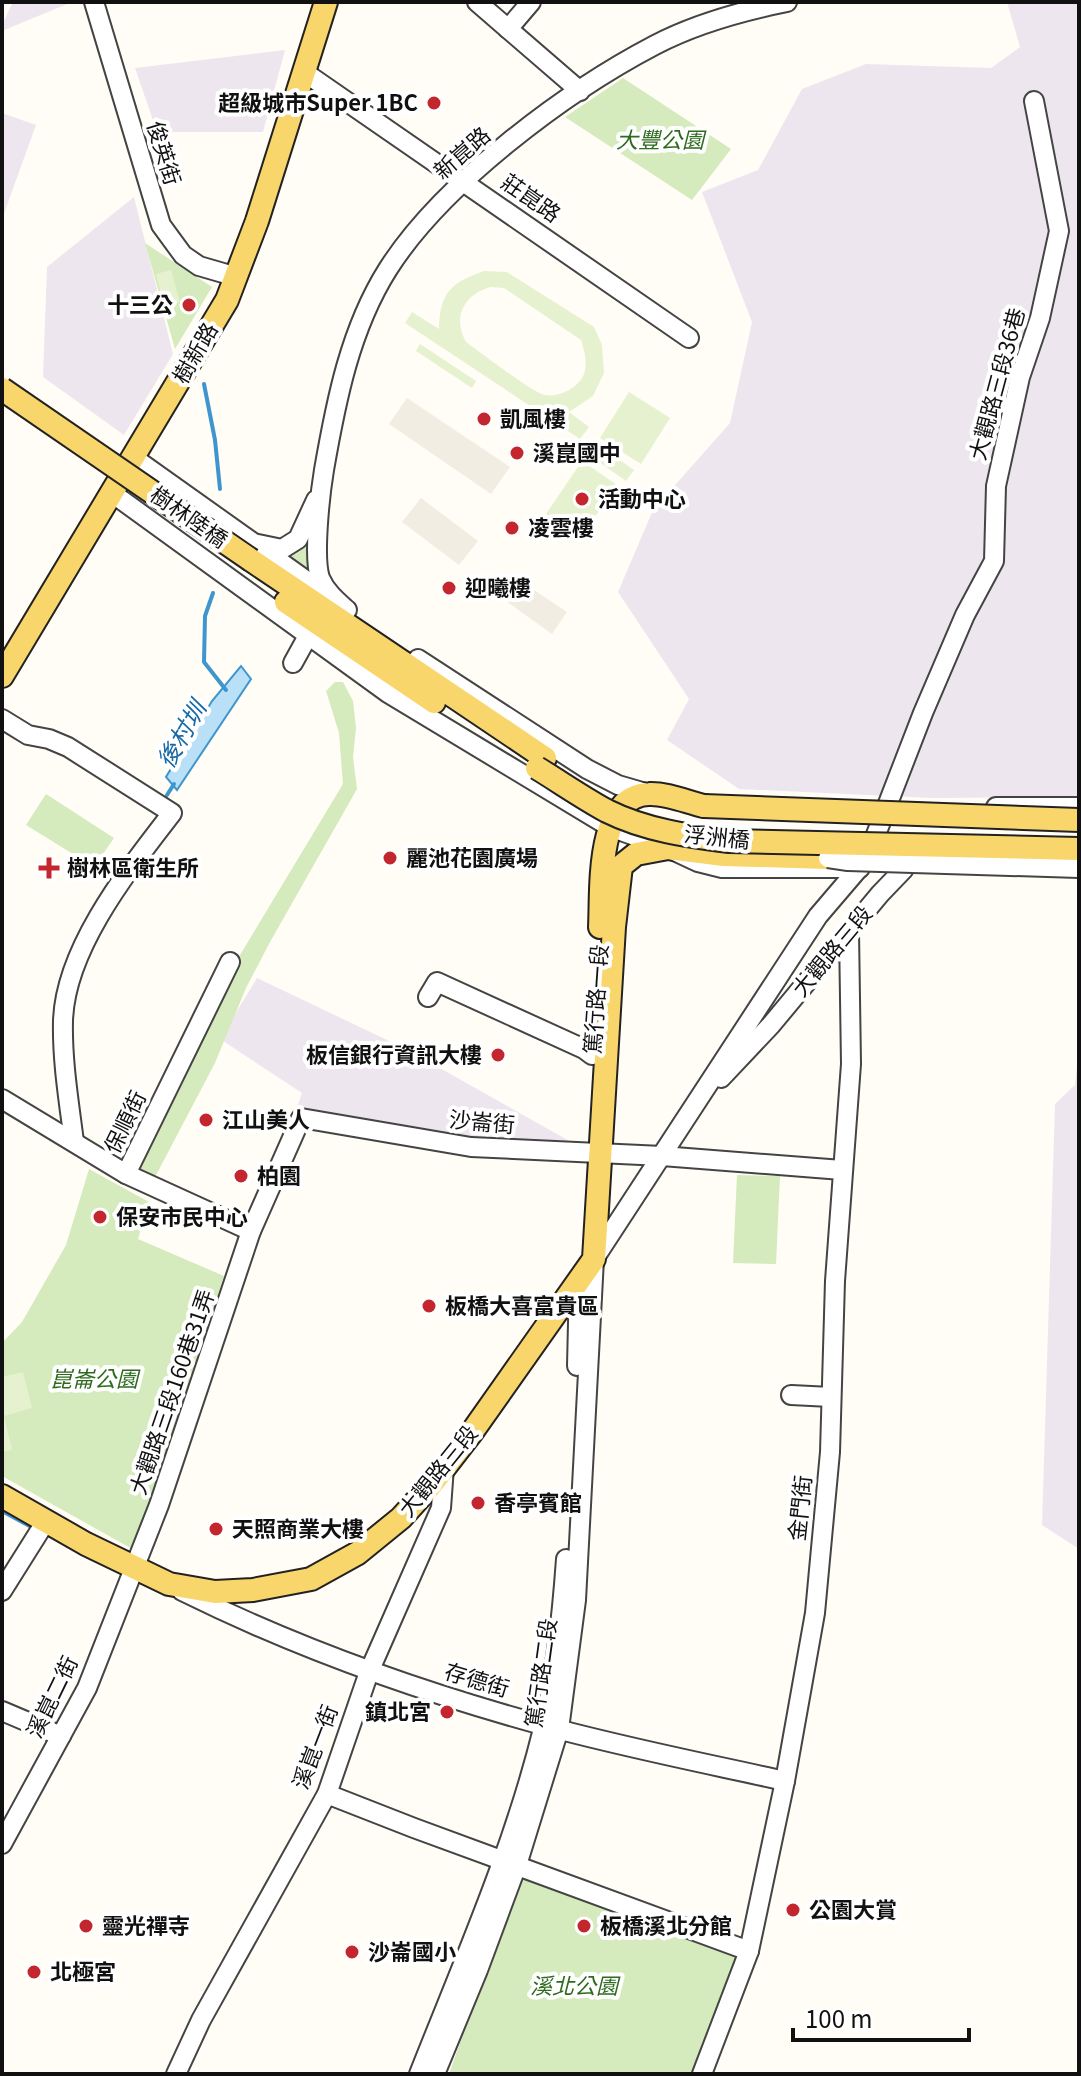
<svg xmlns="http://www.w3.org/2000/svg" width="1081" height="2076" font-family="Georgia,'Noto Sans TC',serif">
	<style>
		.industrial { fill: #eee6ef }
		.green { fill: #d5ebbd }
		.pitch { fill: #e6f2cf; fill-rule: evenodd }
		.plaza { fill: #f1ede2 }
		.water { fill: #b9e0f7; stroke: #3f96cf; stroke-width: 2 }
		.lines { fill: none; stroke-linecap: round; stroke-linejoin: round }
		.stream { stroke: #3f96cf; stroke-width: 4 }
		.minor-casing { stroke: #444; stroke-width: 22 }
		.major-casing { stroke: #222; stroke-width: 26 }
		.minor { stroke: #fff; stroke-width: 18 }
		.major { stroke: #f9d66b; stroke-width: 22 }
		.rail { stroke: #c4262e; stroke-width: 4 }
		.minor-bridge-casing { stroke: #444; stroke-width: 22; stroke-linecap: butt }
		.major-bridge-casing { stroke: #222; stroke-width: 26; stroke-linecap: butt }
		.minor-bridge { stroke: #fff; stroke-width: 18 }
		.major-bridge { stroke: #f9d66b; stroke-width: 22 }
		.poi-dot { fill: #c4262e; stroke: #fff; stroke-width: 3 }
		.labels { text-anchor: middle; stroke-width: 8; stroke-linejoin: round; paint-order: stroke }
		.poi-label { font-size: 22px; font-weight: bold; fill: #111; stroke: #fff; text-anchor: start }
		.park-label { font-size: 22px; font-style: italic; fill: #2f6b1f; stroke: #fff }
		.street-label { font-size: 22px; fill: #111; stroke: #fff }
		.water-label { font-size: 24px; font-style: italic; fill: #1768a6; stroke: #fff }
	</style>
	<rect width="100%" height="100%" fill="#fffdf5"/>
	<g class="industrial">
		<path d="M13,2H72L2,31V25Z"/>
		<path d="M1007,2H1078L1079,797L931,798L739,789L667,740L689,699L618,592L653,510L730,423L752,322L702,192L758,170L802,89L866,64L991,68L1020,47Z"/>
		<path d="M285,50L263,132H157L135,68Z"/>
		<path d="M2,113L36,125L2,219Z"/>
		<path d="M134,197L173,354L124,435L43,377L47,267Z"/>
		<path d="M257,978L406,1049L573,1143L485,1138L296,1110L302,1093L220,1039Z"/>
		<path d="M1079,1043V1549L1042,1525L1055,1104L1075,1085Z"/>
	</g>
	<g class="green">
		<path d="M623,78L731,149L692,200L565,117Z"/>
		<path d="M145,243L212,287L175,349Z"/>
		<path d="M308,536L316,586L275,553Z"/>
		<path d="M335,682H343L353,701L356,728L353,757L357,789L270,942L246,988L215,1063L154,1179L134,1167L216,995L343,784L339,733L326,691Z"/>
		<path d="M46,794L114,838L94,867L26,825Z"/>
		<path d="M89,1169L149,1202L138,1239L224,1276L134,1550L2,1476V1343L22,1322L66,1245Z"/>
		<path d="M737,1175L780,1176L776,1264L733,1263Z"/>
		<path d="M520,1872L742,1953L694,2074H449Z"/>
	</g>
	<g class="pitch">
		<path d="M171,270L180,302L164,306L156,274Z"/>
		<path d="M484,271L507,272L594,327L602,345L604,373L593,396L569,412L589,427L580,439L405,323L412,312L439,329C440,293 450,283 484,271ZM491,287L504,288L581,340C585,352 590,371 579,382C571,391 556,397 545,395C532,392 480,352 466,342C452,317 464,294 491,287Z"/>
		<path d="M420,344L476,381L472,388L416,351Z"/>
		<path d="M629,392L670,418L641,464L600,438Z"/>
		<path d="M520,409L543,423L537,433L514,419Z"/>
		<path d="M604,449L634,470L626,481L596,460Z"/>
		<path d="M582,461L617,485L581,537L546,514Z"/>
		<path d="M23,1372L32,1408L4,1416L12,1450L2,1452V1377Z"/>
	</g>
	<g class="plaza">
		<path d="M407,398L510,467L491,494L389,424Z"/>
		<path d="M421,498L478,541L459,565L402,522Z"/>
		<path d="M513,576L567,612L552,634L499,596Z"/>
	</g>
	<path class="water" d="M241,666L251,679L177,790L166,777L212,701Z"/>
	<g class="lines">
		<g class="stream">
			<path d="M204,384L215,440L220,489"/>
			<path d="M213,593L205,616L204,662L226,690"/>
			<path d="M167,795L174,784"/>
			<path d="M2,1511L35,1529"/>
		</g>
		<defs>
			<g id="minor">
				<path d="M94,2L161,225L183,255L199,266L237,277"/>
				<path d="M477,2L580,91"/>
				<path d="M508,29L531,2"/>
				<path d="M304,72L689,338"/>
				<path d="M134,458L328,596"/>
				<path d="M112,493L388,693L610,827L668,848L698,862L722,868H860"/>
				<path d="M258,544L282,549L298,539L316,500"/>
				<path d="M347,610C337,601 326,592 320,578C313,557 320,494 324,470C336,401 350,329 388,269C442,184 565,92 655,45C695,24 742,11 787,2"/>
				<path d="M418,659L587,769L618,785L649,794"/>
				<path d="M293,663L309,634"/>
				<path d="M2,719L28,735L49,739L68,747L172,813C129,869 65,948 63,1021C62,1061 69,1102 74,1142"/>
				<path d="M996,807H1079"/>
				<path d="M428,997L437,982L584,1049L592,1055"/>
				<path d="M721,1078L771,1025L880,894L904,869"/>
				<path d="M2,1099L126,1174L251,1231"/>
				<path d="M126,1174L230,962"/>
				<path d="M577,1366L579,1280"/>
				<path d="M791,1395L831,1397"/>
				<path d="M2,1591L46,1521"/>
				<path d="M182,1591C297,1648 418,1691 542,1725C622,1747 704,1763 785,1781"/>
				<path d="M2,1711L61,1736"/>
				<path d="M327,1794L414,1828L749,1951"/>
				<path d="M2,1844L87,1688L159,1505L251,1231L301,1118L471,1147L662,1156L842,1170"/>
				<path d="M176,2074L201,2020L327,1794L369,1672L441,1508L444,1467"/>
				<path d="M419,2074C464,1960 514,1847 543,1729C556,1673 562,1616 566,1559"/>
				<path d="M435,2074L478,1970L517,1865L559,1729L576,1600L594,1259L818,916L859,868L870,850L923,713L965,615L994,561L996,486L1020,377L1040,318L1059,231L1034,101"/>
				<path d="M702,2074L749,1951L785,1781L815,1613L830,1452L835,1281L851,1064L849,932"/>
			</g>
			<g id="major">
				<path d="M251,560L545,758"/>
				<path d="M286,602L434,702"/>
				<path d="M2,676L227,300L257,221L326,2"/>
				<path d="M600,927C602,892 595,795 649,794C666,793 687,802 704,806"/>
				<path d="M2,1496L86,1544L169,1584L215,1592L253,1590L311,1579L358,1553L401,1518L431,1485L472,1432L594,1259L614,927L621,866L636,854L668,848L724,855L828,858"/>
			</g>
		</defs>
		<use href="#minor" class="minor-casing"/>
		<use href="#major" class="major-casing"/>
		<use href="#minor" class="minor"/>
		<use href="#major" class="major"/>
		<path class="rail" d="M2,3V2"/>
		<defs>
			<path id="minor-bridge" d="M828,858L848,861L1079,868"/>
			<g id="major-bridge">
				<path d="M2,389L251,560"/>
				<path d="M537,768C560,782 583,798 607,811C645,830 688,836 729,841L1079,849"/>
				<path d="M704,806L1079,820"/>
			</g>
		</defs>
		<use href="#minor-bridge" class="minor-bridge-casing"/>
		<use href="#major-bridge" class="major-bridge-casing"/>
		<use href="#minor-bridge" class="minor-bridge"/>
		<use href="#major-bridge" class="major-bridge"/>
	</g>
	<g class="poi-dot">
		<circle cx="434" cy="103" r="8"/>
		<circle cx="189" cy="305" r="8"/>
		<circle cx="484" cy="419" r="8"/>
		<circle cx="517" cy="453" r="8"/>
		<circle cx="582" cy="499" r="8"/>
		<circle cx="512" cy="528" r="8"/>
		<circle cx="449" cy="588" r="8"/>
		<circle cx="390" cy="858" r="8"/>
		<path d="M45 856h8v8h8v8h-8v8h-8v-8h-8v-8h8z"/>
		<circle cx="498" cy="1055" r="8"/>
		<circle cx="206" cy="1120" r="8"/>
		<circle cx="241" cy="1176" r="8"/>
		<circle cx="100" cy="1217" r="8"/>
		<circle cx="429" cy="1306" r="8"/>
		<circle cx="478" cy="1503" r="8"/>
		<circle cx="216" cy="1529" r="8"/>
		<circle cx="447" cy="1712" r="8"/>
		<circle cx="793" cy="1910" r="8"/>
		<circle cx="86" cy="1926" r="8"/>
		<circle cx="584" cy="1926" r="8"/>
		<circle cx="352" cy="1952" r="8"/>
		<circle cx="34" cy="1972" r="8"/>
	</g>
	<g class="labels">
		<g class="poi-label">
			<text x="418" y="111" text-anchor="end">超級城市Super 1BC</text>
			<text x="173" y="313" text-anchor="end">十三公</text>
			<text x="500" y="427">凱風樓</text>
			<text x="533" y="461">溪崑國中</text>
			<text x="598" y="507">活動中心</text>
			<text x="528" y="536">凌雲樓</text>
			<text x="465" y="596">迎曦樓</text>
			<text x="406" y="866">麗池花園廣場</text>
			<text x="67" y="876">樹林區衛生所</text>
			<text x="482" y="1063" text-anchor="end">板信銀行資訊大樓</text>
			<text x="222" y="1128">江山美人</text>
			<text x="257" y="1184">柏園</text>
			<text x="116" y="1225">保安市民中心</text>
			<text x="445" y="1314">板橋大喜富貴區</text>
			<text x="494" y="1511">香亭賓館</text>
			<text x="232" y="1537">天照商業大樓</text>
			<text x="431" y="1720" text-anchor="end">鎮北宮</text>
			<text x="809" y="1918">公園大賞</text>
			<text x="102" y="1934">靈光禪寺</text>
			<text x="600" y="1934">板橋溪北分館</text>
			<text x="368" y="1960">沙崙國小</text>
			<text x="50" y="1980">北極宮</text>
		</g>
		<g class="park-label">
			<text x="660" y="148">大豐公園</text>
			<text x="94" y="1387">崑崙公園</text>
			<text x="574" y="1994">溪北公園</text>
		</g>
		<g class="street-label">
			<text transform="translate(164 153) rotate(73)" y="8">俊英街</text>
			<text transform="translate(462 153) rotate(-41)" y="8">新崑路</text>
			<text transform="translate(531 198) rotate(35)" y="8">莊崑路</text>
			<text transform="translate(195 353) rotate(-60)" y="8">樹新路</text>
			<text transform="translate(997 384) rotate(-75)" y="8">大觀路三段36巷</text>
			<text transform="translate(189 517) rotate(35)" y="8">樹林陸橋</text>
			<text transform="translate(717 837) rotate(6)" y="8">浮洲橋</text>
			<text transform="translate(832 951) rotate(-50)" y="8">大觀路三段</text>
			<text transform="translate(596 999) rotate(-86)" y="8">篤行路一段</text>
			<text transform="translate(125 1122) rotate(-64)" y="8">保順街</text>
			<text transform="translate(482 1122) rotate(5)" y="8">沙崙街</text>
			<text transform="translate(172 1392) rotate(-71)" y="8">大觀路三段160巷31弄</text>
			<text transform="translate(438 1471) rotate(-51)" y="8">大觀路三段</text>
			<text transform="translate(800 1508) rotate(-84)" y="8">金門街</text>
			<text transform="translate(541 1673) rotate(-82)" y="8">篤行路二段</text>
			<text transform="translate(477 1680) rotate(17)" y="8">存德街</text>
			<text transform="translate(52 1697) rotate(-64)" y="8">溪崑二街</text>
			<text transform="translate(315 1747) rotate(-69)" y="8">溪崑一街</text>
		</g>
		<g class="water-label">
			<text transform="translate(182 735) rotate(-60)" y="8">後村圳</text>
		</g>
	</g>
	<rect width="1081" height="2076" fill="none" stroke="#111111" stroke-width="8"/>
	<path d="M793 2028v12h176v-12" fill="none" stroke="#111111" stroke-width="4"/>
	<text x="805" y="2028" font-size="24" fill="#111111" stroke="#ffffff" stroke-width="6" paint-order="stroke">100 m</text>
</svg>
